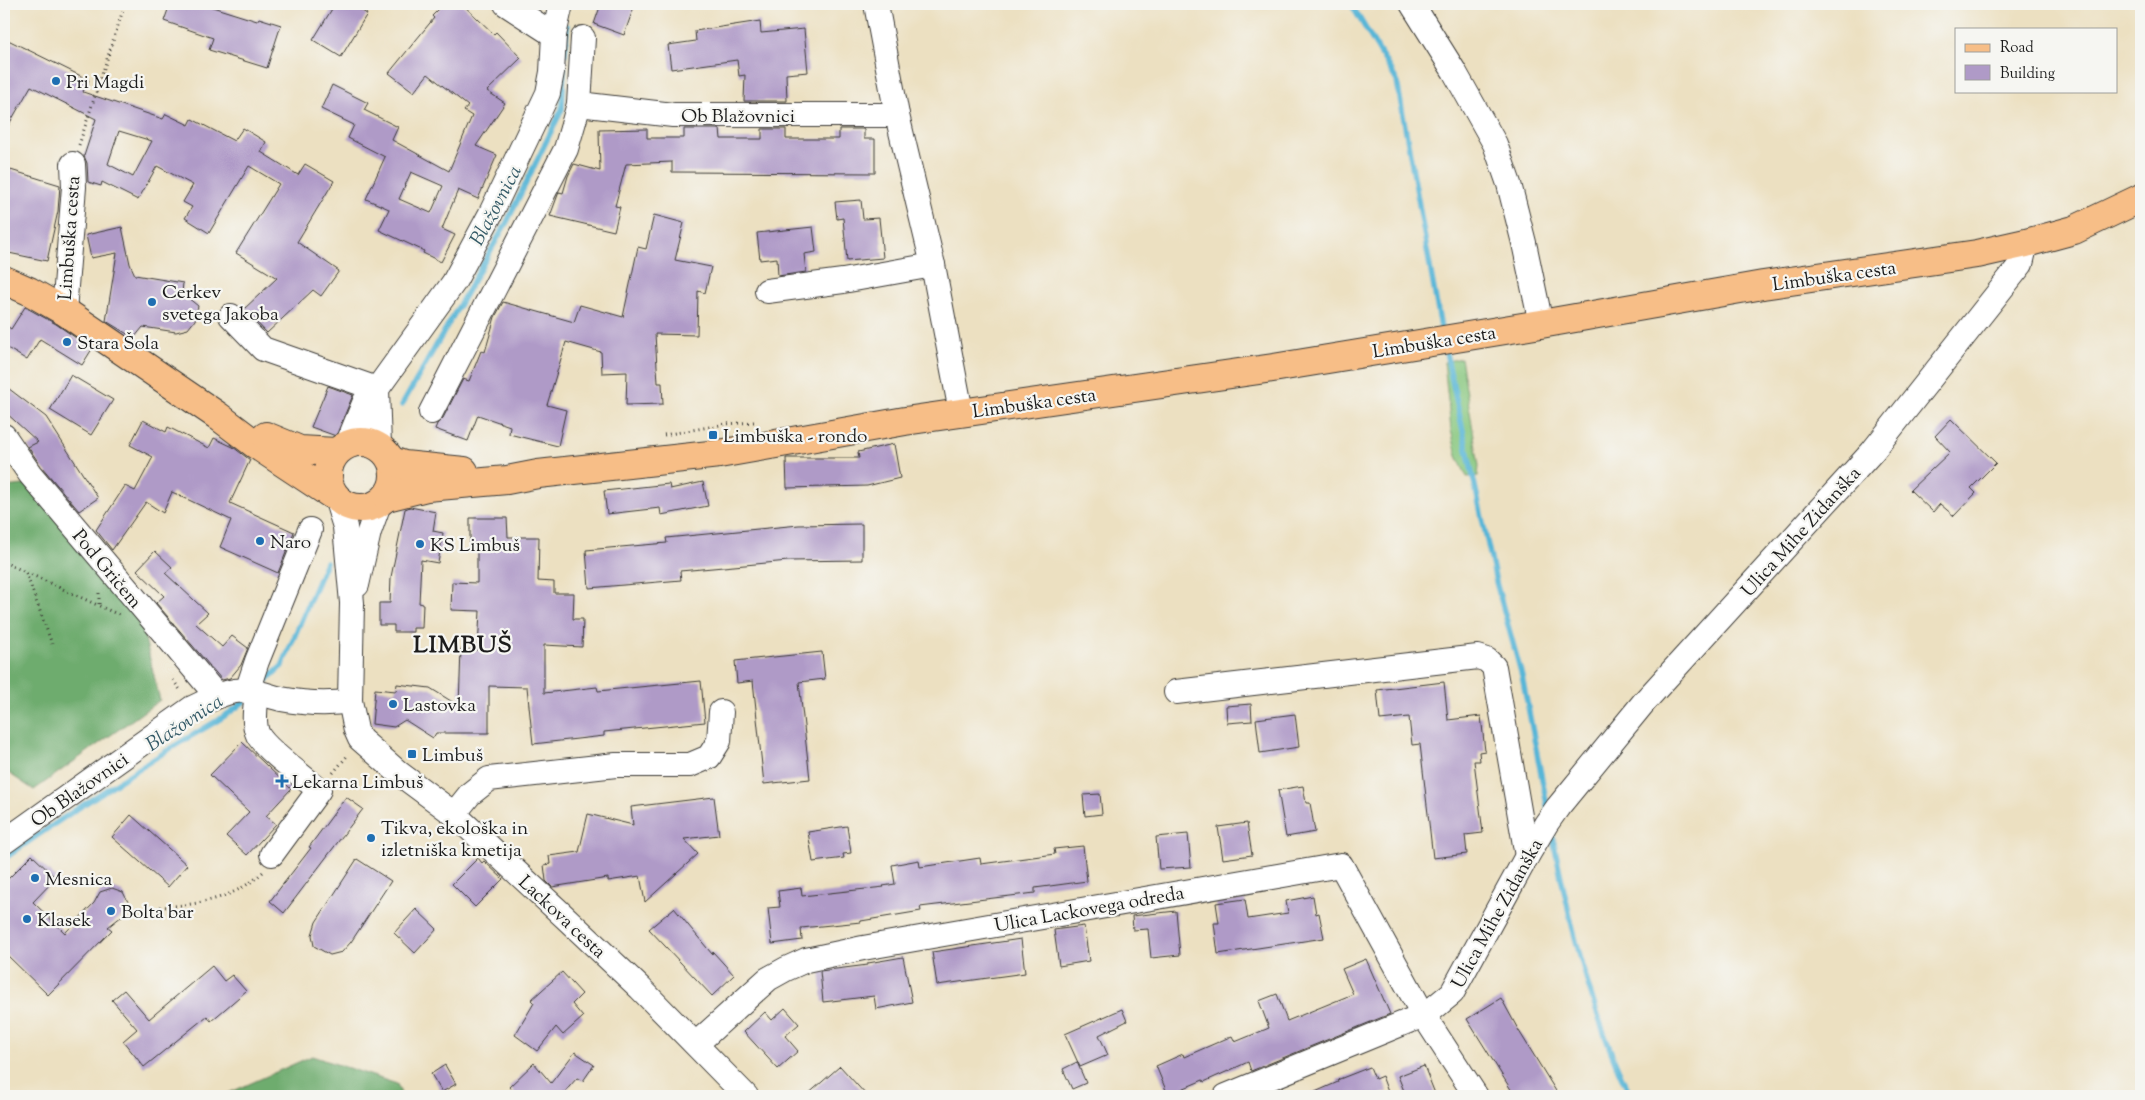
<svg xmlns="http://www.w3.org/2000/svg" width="2145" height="1100" font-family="'Sorts Mill Goudy',serif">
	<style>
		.green { fill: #88c77f; stroke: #52724e }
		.forest { fill: #6eac6e; stroke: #456445 }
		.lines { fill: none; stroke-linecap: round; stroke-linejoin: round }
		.stream { stroke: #59b6d7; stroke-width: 5.5 }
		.building { fill: #af9ac7; fill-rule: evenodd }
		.minor-casing { stroke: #3b3935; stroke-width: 26 }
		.major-casing { stroke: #3b3935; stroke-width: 30 }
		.path { stroke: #3b3935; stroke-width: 3; stroke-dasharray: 1 4; stroke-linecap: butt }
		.minor { stroke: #fff; stroke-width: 24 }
		.major { stroke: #f7be87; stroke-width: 28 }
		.poi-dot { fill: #1f6fb2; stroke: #f6f6f2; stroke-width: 2 }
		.labels { text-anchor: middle; stroke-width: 4.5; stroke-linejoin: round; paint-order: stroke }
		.poi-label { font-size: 19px; fill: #1c1c1c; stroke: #f6f6f2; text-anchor: start }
		.street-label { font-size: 19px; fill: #1c1c1c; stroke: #f6f6f2 }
		.water-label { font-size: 20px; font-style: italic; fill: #345a67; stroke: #f6f6f2 }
		.district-label { font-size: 24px; font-weight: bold; letter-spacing: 1px; fill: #1c1c1c; stroke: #f6f6f2 }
	</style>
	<rect width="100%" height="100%" fill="#f6f6f2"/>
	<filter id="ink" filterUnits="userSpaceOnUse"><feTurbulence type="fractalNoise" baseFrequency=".02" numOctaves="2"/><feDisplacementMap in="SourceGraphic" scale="10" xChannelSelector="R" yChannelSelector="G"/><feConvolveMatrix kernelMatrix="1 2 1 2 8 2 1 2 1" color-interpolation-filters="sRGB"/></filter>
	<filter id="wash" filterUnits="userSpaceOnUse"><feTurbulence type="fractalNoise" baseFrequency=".0096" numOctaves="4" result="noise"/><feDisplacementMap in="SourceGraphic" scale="20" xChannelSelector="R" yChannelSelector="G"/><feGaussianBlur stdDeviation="1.12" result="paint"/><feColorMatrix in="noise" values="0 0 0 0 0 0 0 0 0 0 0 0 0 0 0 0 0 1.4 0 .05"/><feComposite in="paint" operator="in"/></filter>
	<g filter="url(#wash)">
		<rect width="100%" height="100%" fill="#ece0c1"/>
		<path class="green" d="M1461,358L1479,466L1478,476L1467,477L1457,456L1451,430L1444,362Z"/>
		<g class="forest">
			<path d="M33,484L137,606L160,700L34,790L4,770V487Z"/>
			<path d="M312,1056L397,1084L402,1096H222Z"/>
		</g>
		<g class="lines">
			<g class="stream">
				<path d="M1351,4L1397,81L1442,334"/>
				<path d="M565,54L567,26"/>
				<path d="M1445,348L1496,582L1522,676L1548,810"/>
				<path d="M402,405L507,222L562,109L564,68"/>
				<path d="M260,686L282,666L326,562"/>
				<path d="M1551,829C1565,898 1580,967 1604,1033C1612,1055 1620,1076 1631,1096"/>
				<path d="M4,859C57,821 113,785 168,750C195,732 224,720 248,698"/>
			</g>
		</g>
		<g id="blocks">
			<g class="building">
				<path d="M170,4H203L257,21L259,18L281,25L267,68L209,50L213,38L164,21Z"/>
				<path d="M335,4H351L367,14L341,57L313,40Z"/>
				<path d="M444,4H462L494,34L496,32L521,58L487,91L505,103L476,146L497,155L478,199L458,190L442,229L455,235L441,262L423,253L424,251L379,230L389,209L366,199L385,157L348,138L354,125L321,109L332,85L368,103L364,110L398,127L392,140L449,171L472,116L464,111L468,106L428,74L414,92L389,73L434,18L432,16ZM411,172L443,186L431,213L399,199Z"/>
				<path d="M601,4H635L624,35L594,24Z"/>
				<path d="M760,21L761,33L804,29L808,72L786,74L787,101H744L745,75L739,76L737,60L671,69L668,45L696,41L695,31Z"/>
				<path d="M4,38L89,80L83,92L163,119L166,114L189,125L192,119L234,141L243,128L266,142L261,152L298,175L305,164L334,181L297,242L339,271L321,296L313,290L267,333L244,309L277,278L236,253L279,184L249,166L209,233L185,218L192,207L183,202L193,185L157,166L138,200L102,182L101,186L88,182L87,163L84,156L96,119L31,86L4,133ZM119,131L152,141L133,177L108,164Z"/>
				<path d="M647,129V138H684V129H720L721,139H762V129H786V139H839V129H864V139H875V173L672,172V162L626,164L615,206L620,207L614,231L550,216L559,192L563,193L568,176L574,164L600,171L599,130Z"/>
				<path d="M4,168L60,185L58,211L47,261L4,252Z"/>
				<path d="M861,200L863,219L879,218L883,258L847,261L843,218L837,219L835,202Z"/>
				<path d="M654,215L684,223L675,260L711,267L705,293L698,291L697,335L655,334L658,383H662L663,404L626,405L627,372L602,373L601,352L566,342L547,405L566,410L558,446L509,434L510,426L478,415L468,441L435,429L437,424L443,418L463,379L469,381L481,351L485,352L495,317L503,302L574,322L580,305L623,317L638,247L646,249Z"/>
				<path d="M122,227L130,264L135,275L183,283L182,293L198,306L195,320L188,329L176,332L143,327L134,338L106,321L117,253L91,258L86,235Z"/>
				<path d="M813,227L816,252L804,254L806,272L778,276L777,258L760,260L757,233Z"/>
				<path d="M25,307L56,324L92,349L82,365L40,339L27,360L4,346V324L11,329Z"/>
				<path d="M71,375L113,400L91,435L50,410Z"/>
				<path d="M4,385L46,417L98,498L79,511L41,466L28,447L38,442L4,411Z"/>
				<path d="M328,386L353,395L336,436L311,427Z"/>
				<path d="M1951,419L1996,463L1971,488L1976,493L1954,516L1940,504L1933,512L1910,490L1950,452L1935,436Z"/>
				<path d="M143,420L166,432L168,427L209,448L214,438L233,447L250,460L230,503L294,532L278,573L220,547L231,520L172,492L163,513L146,502L112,550L96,530L125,486L135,491L153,457L130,445Z"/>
				<path d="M894,444L900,478L867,486L787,488L786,458H859L858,452Z"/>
				<path d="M703,482L708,506L661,515L660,508L607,514L604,491L669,484L670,489Z"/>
				<path d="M410,507L436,512L433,531L443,533L438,563L421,560L419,603L423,604L422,628H413V632H394V625H379V603H390L391,577L405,509Z"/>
				<path d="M470,518H507L508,537H539L538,581L554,582V593H574L573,619H583L582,647L544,645V693L597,687L598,691L701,681L705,722L604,732V736L533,744L527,687L489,686V733H436L433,738L405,720L394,727L372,724L375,689L396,691L397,684L430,688L459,706L461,649L478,650L480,611L451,610L452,582L477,583V549H470Z"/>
				<path d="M862,524V560L788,561L680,571L681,580L589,588L586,550L667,543L666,538L799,525Z"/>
				<path d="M155,551L172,567L165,573L208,613L196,624L222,647L232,636L248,648L241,665L230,678L222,680L156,603L164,596L137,570Z"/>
				<path d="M822,652L825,679L799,682L810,779L764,784L753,681L737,683L735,661Z"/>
				<path d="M1444,682L1448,720L1481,716L1485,751L1479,752L1480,761H1474L1483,833L1465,835L1467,854L1433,858L1420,744L1412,745L1409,717L1380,720L1377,690Z"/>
				<path d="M1251,704L1252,721L1227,723L1226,706Z"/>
				<path d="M1295,714L1299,747L1260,753L1256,719Z"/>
				<path d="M242,742L291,789L266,816L276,824L247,855L226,836L249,812L210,775Z"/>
				<path d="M1303,786L1306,803H1310L1315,832L1286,837L1278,790Z"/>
				<path d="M1100,794L1102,814L1085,816L1083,795Z"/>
				<path d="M346,797L363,809L284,913L270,901L311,848L309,847Z"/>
				<path d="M714,797L719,835L684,839L698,854L645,902L640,876L608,881V878L552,887L546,881L544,865L550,864L549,856L579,852L588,814L633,825L631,807Z"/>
				<path d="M131,815L187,865L168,887L112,837Z"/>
				<path d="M1247,823L1252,855L1223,859L1218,827Z"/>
				<path d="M847,826L851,853L843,854L844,858L813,862L808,832Z"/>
				<path d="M1188,834L1191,867L1159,869L1156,837Z"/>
				<path d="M1083,846L1087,881L1035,888V893L920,907L921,911L861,921V922L801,928L802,940L772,944L768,908L780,907L778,891L801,888L802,896L884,887L883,886L895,884L892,865L919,860L920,867L980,858L981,864L1055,854L1054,849Z"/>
				<path d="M32,855L56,878L33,902L65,933L94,903L100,892L112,888L123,892L128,902L122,916L108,927L112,930L48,995L4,952V883Z"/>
				<path d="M478,858L482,863L484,861L503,879L475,907L452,884Z"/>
				<path d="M357,859L391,881L351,942L342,952L330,955L314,946L312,935L316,922Z"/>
				<path d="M1313,896L1316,914L1319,913L1324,938L1218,954L1214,923H1219L1216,903L1245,899L1248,919L1288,913L1286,901Z"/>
				<path d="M674,908L712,954L713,952L734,975L712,996L649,929Z"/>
				<path d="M416,909L437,929L415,953L394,933Z"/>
				<path d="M1176,911L1180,955L1151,958L1148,929L1133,930L1132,916Z"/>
				<path d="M1084,926L1089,961L1059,966L1054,930Z"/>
				<path d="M1021,939L1025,973L937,985L932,952Z"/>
				<path d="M903,957L912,1002L876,1009L874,996L823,1002L820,971L868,965V963Z"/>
				<path d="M1366,959L1390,1014L1251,1071L1248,1062L1204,1082L1203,1080L1168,1095L1156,1066L1183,1054L1184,1057L1232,1036L1235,1042L1269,1028L1259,1001L1277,994L1287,1021L1353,994L1342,969Z"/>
				<path d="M212,966L224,981L232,975L246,991L211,1021L207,1016L144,1067L123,1041L137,1029L112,1000L124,990L149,1019Z"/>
				<path d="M562,972L582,994L572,1004L583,1017L563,1035L556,1027L537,1051L515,1035L534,1003L531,1000Z"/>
				<path d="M1501,998L1519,1031L1559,1096H1515L1467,1019Z"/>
				<path d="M785,1008L799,1024L785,1036L798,1051L778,1069L744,1032L765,1012L772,1020Z"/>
				<path d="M1122,1009L1127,1021L1099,1035L1108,1055L1080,1067L1065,1034Z"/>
				<path d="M575,1052L594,1065L583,1081L577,1078L562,1095L564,1096H517L509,1087L534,1063L551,1083Z"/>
				<path d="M1077,1062L1086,1083L1072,1089L1063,1069Z"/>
				<path d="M445,1065L456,1084L442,1092L431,1074Z"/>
				<path d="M840,1066L867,1096H806L839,1067Z"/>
				<path d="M1424,1066L1436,1096H1406L1398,1076Z"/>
				<path d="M1370,1067L1375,1079L1382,1076L1388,1092L1377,1096H1306L1338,1082L1337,1080Z"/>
			</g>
		</g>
	</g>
	<g filter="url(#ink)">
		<use href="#blocks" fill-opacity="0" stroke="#3b3935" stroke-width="1"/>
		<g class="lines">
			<defs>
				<g id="minor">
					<path d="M506,4L554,35"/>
					<path d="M876,4L897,115L933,265L961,412"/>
					<path d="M1412,4L1454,71L1495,144L1509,184L1524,243L1541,324"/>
					<path d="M579,104L673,115H897"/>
					<path d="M767,291L843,281L933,265"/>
					<path d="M64,311L74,187L73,164"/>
					<path d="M231,316L263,349L377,389L365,401L347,445"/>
					<path d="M431,412L566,149L579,104L583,38"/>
					<path d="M4,436L30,474L217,696"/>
					<path d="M379,446L377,389L454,282L490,215L548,93L552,72L554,35L561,4"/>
					<path d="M337,501L345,527L352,603L350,701L356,730L360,739L400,774L454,814L567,919L640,988L746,1096"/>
					<path d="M357,585L369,532L379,504"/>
					<path d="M247,691L257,661L310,530"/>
					<path d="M257,692C256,705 252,722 258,735C267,751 304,777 319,790L272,854"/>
					<path d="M1176,692L1478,657L1487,660L1494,667L1527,856"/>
					<path d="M454,814L470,794L489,779L616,765H690L709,757L719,741L721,712"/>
					<path d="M4,842L192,708C206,702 220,693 235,691C251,689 265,695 281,699C303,703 328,705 350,701"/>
					<path d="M696,1044L768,979L786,969L806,960L863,948L1341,865L1424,1016L1476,1096"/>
					<path d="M1226,1096L1411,1020L1424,1016L1452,993L1527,856L1546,824L1558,807L1645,701L1872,452L2021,264L2026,243"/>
				</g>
				<g id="major">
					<path d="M4,280L29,291L64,311L218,416L255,444L332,495"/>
					<path d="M266,436L300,450L336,452"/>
					<circle cx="361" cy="475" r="33"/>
					<path d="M392,461L404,465L464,471"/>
					<path d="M387,497L427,487L507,480L538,474L719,454L905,421L1273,368L1541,324L1763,285L1977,254L2026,243L2074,230L2141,198"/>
				</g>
			</defs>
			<use href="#minor" class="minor-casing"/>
			<use href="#major" class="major-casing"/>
			<g class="path">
				<path d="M79,145L125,4"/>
				<path d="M664,435L726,424L754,422"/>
				<path d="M4,562L119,615"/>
				<path d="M26,573L52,644"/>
				<path d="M99,604V590"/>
				<path d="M173,680L181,691"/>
				<path d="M333,773L348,755"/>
				<path d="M160,907C197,905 235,899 263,872"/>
			</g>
			<use href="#minor" class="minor"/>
			<use href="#major" class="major"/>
		</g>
	</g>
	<g class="poi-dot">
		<circle cx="56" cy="81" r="5"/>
		<circle cx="152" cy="302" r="5"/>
		<circle cx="67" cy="342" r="5"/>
		<rect x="708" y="430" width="10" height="10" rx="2.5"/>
		<circle cx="260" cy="541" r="5"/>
		<circle cx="420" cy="544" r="5"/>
		<circle cx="393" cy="704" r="5"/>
		<rect x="407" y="749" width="10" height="10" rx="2.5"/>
		<path d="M279.5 773.5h5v5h5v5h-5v5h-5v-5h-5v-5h5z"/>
		<circle cx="371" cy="838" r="5"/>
		<circle cx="35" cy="878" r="5"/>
		<circle cx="111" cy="911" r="5"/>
		<circle cx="27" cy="919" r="5"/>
	</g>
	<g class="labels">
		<g class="poi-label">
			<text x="66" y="88">Pri Magdi</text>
			<text x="162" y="298">Cerkev<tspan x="162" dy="22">svetega Jakoba</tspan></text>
			<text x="77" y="349">Stara Šola</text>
			<text x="723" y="442">Limbuška - rondo</text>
			<text x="270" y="548">Naro</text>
			<text x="430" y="551">KS Limbuš</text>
			<text x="403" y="711">Lastovka</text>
			<text x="422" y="761">Limbuš</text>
			<text x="292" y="788">Lekarna Limbuš</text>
			<text x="381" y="834">Tikva, ekološka in<tspan x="381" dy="22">izletniška kmetija</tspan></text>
			<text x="45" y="885">Mesnica</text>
			<text x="121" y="918">Bolta bar</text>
			<text x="37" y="926">Klasek</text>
		</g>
		<g class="street-label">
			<text x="738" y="122">Ob Blažovnici</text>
			<text transform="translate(68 238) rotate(-86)" y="7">Limbuška cesta</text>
			<text transform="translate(1834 275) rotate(-8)" y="7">Limbuška cesta</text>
			<text transform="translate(1434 341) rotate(-9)" y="7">Limbuška cesta</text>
			<text transform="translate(1034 402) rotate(-8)" y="7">Limbuška cesta</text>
			<text transform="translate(1800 531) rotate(-48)" y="7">Ulica Mihe Zidanška</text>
			<text transform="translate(108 568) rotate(50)" y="7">Pod Gričem</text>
			<text transform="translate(79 789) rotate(-35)" y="7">Ob Blažovnici</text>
			<text transform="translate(1089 908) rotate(-10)" y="7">Ulica Lackovega odreda</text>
			<text transform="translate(1496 913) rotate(-61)" y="7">Ulica Mihe Zidanška</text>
			<text transform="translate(563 916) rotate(43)" y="7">Lackova cesta</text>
		</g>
		<g class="water-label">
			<text transform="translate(495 205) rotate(-62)" y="7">Blažovnica</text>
			<text transform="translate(184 722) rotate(-33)" y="7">Blažovnica</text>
		</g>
		<g class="district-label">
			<text x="463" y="652">LIMBUŠ</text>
		</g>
	</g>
	<rect width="2145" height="1100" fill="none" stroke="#f6f6f2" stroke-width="20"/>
	<rect x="1955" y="28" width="162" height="65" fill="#f6f6f2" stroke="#9f9f9c"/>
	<rect x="1965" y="44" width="25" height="8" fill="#f7be87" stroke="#9f9f9c"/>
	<text x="2000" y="52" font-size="15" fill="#1c1c1c">Road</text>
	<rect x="1965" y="65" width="25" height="15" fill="#af9ac7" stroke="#9f9f9c"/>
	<text x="2000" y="78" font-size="15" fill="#1c1c1c">Building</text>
</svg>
